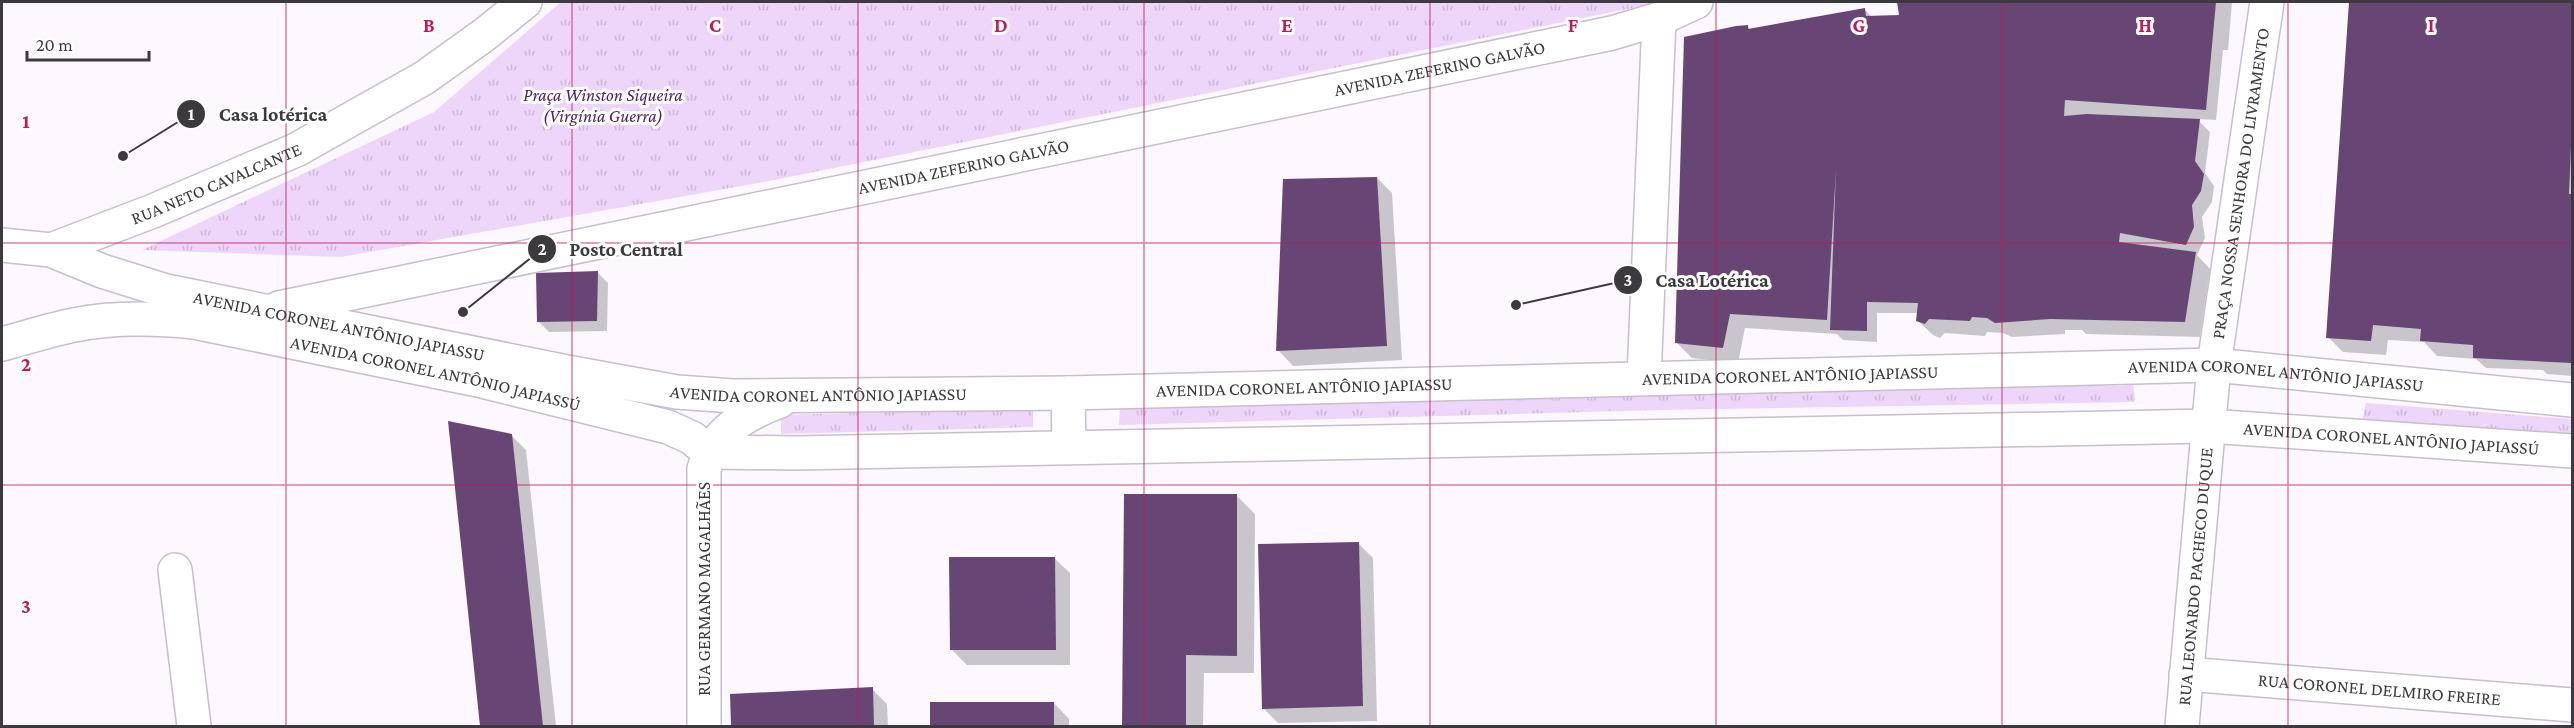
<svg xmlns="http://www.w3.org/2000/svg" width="2574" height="728" font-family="'Crimson Pro',serif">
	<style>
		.grass { fill: url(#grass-tufts) }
		.shadow { fill: #0003 }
		.building { fill: #674675 }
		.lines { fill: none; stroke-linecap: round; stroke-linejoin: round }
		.minor-casing { stroke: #c7bfcb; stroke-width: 36 }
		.minor { stroke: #fff; stroke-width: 33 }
		.grid { fill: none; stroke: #c2185b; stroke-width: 1.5; stroke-opacity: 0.55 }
		.labels { text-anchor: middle; stroke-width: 6; stroke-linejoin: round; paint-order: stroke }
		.street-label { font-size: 18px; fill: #3d3a3f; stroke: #fff }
		.park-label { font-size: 18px; font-style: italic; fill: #4f2161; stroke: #fff }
		.grid-label { font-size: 20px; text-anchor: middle; font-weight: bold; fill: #c2185b; stroke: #fff; stroke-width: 6; stroke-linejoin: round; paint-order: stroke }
		.leader { fill: none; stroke: #3d3a3f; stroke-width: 2 }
		.callout-dot { fill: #3d3a3f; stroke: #fff; stroke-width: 2 }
		.mark-label { font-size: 18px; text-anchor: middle; font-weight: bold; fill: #fff }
		.callout-label { font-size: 20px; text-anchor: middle; font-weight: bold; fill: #3d3a3f; stroke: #fff; stroke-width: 6; stroke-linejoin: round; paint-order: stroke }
	</style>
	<defs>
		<pattern id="grass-tufts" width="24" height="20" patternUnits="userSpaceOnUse" patternTransform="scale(1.5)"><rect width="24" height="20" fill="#eed5fa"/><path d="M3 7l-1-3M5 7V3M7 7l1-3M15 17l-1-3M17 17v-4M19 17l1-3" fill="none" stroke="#cdb8d7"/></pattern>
	</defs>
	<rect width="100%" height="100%" fill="#fcf8fe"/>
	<g class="grass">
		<path d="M561,2H1654L1653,4L764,182L341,257L142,250L434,112Z"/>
		<path d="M2133,384L2135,402L1659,410L1119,425L1120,406L1884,386H2121Z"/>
		<path d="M2366,403L2572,419V437L2362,421Z"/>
		<path d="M1033,408V427L781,434V415Z"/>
	</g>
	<g class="shadow">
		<path d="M1904,2H2232L2228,50H2223L2216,120L2197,119L2210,132L2205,173L2214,186L2212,202L2202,217L2205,238L2197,255L2210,269L2200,337L2086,334L2082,330H2065V334L2012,337L2003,333L1987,332L1985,336L1945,333L1940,338L1933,335L1917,320L1918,313H1877V342L1843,340L1837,334L1745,328L1738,363L1692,358L1676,342L1748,26L1751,30L1865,10L1873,18L1901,17L1899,3Z"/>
		<path d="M2351,2H2572V376L2547,374L2543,370L2486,368L2476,359L2437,356L2424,342L2388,340L2386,355L2343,352L2328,337Z"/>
		<path d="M1377,178L1392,193L1402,360L1293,366L1278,350Z"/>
		<path d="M597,272L608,283L607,331L549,332L538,321Z"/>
		<path d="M450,423L511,435L526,450L556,726H482Z"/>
		<path d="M1125,495L1237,496L1255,514L1254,673H1204L1203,726H1124Z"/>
		<path d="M1358,543L1373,558L1377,721L1278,723L1263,708Z"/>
		<path d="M1054,558L1070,573V665H967L952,650Z"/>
		<path d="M872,689L887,704L888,726H733L731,695Z"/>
		<path d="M932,703H1054L1069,719V726H932Z"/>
	</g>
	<g class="building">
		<path d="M1897,2H2216L2206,110L2065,100L2064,116L2087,114L2200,119L2195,161L2204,174L2201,191L2192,205L2194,227L2186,245L2120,233L2119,242L2196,252L2185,322L2050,319L1995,323L1987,318L1972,317L1970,321L1929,319L1925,324L1916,321L1918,303L1867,302V331L1830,330L1836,170L1827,320L1730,314L1723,348L1675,343L1684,37L1736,26L1748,25V29L1865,8L1866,16L1899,15Z"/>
		<path d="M2349,2H2572V122L2569,194H2572V363L2473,358V345L2420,341L2421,329L2373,325L2371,341L2326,338Z"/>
		<path d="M1377,177L1387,346L1276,351L1283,179Z"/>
		<path d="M598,271L597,321L537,322L536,273Z"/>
		<path d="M448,421L512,434L543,726H480Z"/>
		<path d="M1124,494H1237V656L1186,655V726H1122Z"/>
		<path d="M1359,542L1363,706L1262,709L1258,544Z"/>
		<path d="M949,557H1055L1056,650H950Z"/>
		<path d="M873,687L874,726H731L730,694Z"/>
		<rect x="930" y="702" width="124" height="24"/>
	</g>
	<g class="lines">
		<defs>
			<g id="minor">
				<path id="s1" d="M2,245L51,250L102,271L166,291L572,373L677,392L733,396L1068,393L2214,365L2572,400"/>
				<path id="s2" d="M51,250L153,211L296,150L424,78L484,35L525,2"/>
				<path id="s3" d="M279,308L1612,33L1659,19L1696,2"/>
				<path id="s4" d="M2,344C25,338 49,330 74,325C113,317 154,318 194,322L478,380L668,427L692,438L709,452"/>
				<path d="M1644,378L1659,19"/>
				<path d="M1068,393L1069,447"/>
				<path id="s5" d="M709,452L795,453L2209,426L2572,451"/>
				<path d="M175,570L194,726"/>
				<path id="s6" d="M2186,674L2572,705"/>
				<path d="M704,726V469C714,432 745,414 780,401"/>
				<path id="s7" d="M2182,726L2214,365L2267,2"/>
			</g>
		</defs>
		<use href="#minor" class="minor-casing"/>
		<use href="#minor" class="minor"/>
	</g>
	<path class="grid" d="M286,2V726M572,2V726M858,2V726M1144,2V726M1430,2V726M1716,2V726M2002,2V726M2288,2V726M2,243H2572M2,485H2572"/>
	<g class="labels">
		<g class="street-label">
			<text dy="6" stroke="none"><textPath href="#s3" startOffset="1185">AVENIDA ZEFERINO GALVÃO</textPath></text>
			<text dy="6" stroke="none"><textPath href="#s3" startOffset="699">AVENIDA ZEFERINO GALVÃO</textPath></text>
			<text dy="6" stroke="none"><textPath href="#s2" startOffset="178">RUA NETO CAVALCANTE</textPath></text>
			<text dy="6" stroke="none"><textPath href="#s7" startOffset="546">PRAÇA NOSSA SENHORA DO LIVRAMENTO</textPath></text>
			<text dy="6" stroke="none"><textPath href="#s1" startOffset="348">AVENIDA CORONEL ANTÔNIO JAPIASSU</textPath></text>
			<text dy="6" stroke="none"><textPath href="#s4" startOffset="442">AVENIDA CORONEL ANTÔNIO JAPIASSÚ</textPath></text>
			<text dy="6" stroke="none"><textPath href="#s1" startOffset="1806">AVENIDA CORONEL ANTÔNIO JAPIASSU</textPath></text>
			<text dy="6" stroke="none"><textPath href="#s1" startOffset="2292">AVENIDA CORONEL ANTÔNIO JAPIASSU</textPath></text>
			<text dy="6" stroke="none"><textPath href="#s1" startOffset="1320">AVENIDA CORONEL ANTÔNIO JAPIASSU</textPath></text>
			<text dy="6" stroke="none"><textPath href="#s1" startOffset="834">AVENIDA CORONEL ANTÔNIO JAPIASSU</textPath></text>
			<text dy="6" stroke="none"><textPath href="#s5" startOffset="1683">AVENIDA CORONEL ANTÔNIO JAPIASSÚ</textPath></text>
			<text dy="6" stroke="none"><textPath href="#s7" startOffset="150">RUA LEONARDO PACHECO DUQUE</textPath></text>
			<text transform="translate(704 589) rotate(-90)" y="6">RUA GERMANO MAGALHÃES</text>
			<text dy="6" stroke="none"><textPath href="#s6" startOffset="194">RUA CORONEL DELMIRO FREIRE</textPath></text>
		</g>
		<g class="park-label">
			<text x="603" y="101">Praça Winston Siqueira<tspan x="603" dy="21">(Virgínia Guerra)</tspan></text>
		</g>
	</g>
	<g class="grid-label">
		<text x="429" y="32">B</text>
		<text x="715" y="32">C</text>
		<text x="1001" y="32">D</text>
		<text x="1287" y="32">E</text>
		<text x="1573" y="32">F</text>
		<text x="1859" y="32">G</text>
		<text x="2145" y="32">H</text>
		<text x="2431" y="32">I</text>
		<text x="26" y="128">1</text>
		<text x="26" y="371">2</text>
		<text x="26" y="613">3</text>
	</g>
	<path class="leader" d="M123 156L191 114M463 312L542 249M1516 305L1628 280"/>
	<g class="callout-dot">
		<circle cx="123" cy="156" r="6"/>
		<circle cx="463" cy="312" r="6"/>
		<circle cx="1516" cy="305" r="6"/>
		<circle cx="191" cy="114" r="15"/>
		<circle cx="542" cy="249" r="15"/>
		<circle cx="1628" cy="280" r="15"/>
	</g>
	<g class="mark-label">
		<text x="191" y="120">1</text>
		<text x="542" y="255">2</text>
		<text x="1628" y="286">3</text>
	</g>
	<g class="callout-label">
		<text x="273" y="121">Casa lotérica</text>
		<text x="626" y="256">Posto Central</text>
		<text x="1712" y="287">Casa Lotérica</text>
	</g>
	<rect width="2574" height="728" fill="none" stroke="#3d3a3f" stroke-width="6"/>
	<path d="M27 51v9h122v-9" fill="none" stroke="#3d3a3f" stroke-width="3"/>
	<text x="36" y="51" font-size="18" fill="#3d3a3f" stroke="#ffffff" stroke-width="4.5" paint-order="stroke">20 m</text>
</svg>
